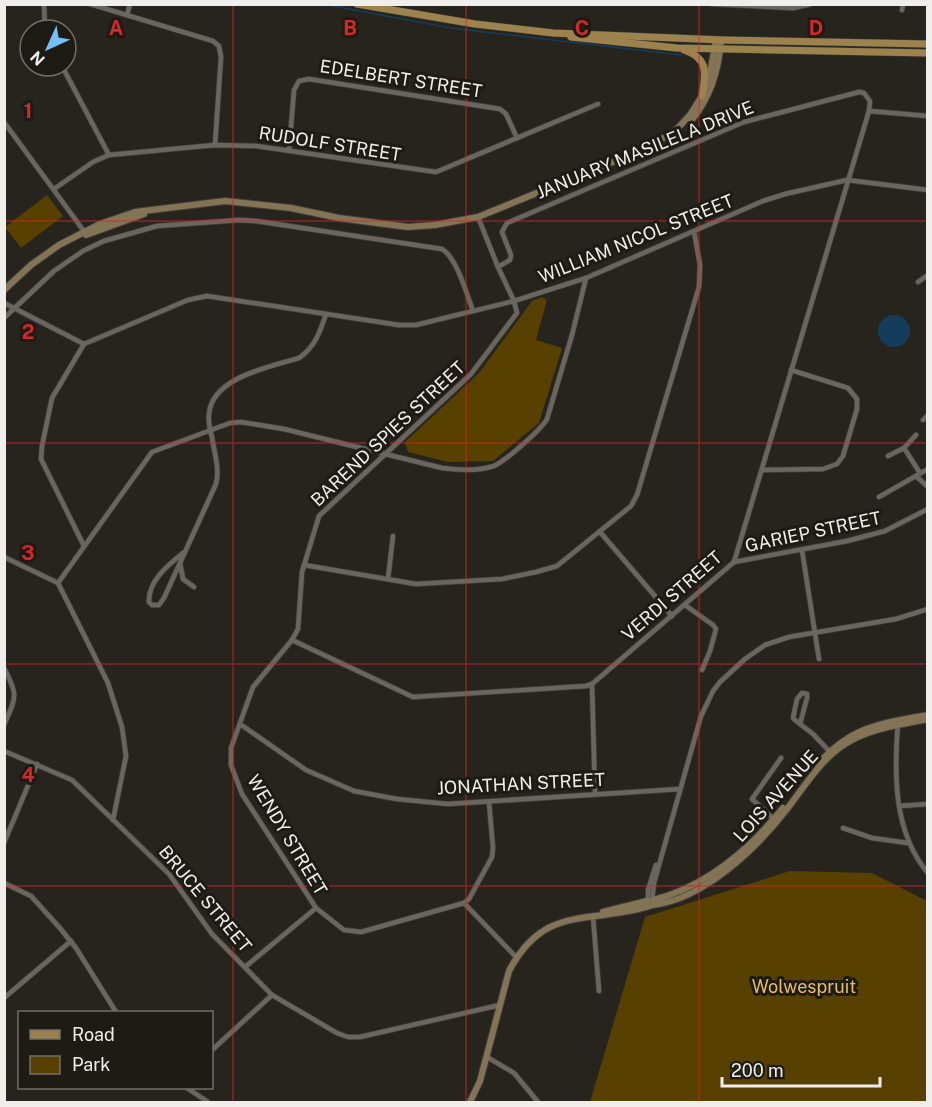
<svg xmlns="http://www.w3.org/2000/svg" width="932" height="1107" font-family="'Public Sans',sans-serif">
	<style>
		.green { fill: #584001 }
		.water { fill: #133d5b }
		.lines { fill: none; stroke-linecap: round; stroke-linejoin: round }
		.stream { stroke: #133d5b; stroke-width: 1.5 }
		.street-casing { stroke: #413e3a; stroke-width: 6 }
		.secondary-casing { stroke: #413e3a; stroke-width: 8 }
		.primary-casing { stroke: #413e3a; stroke-width: 8 }
		.street { stroke: #6a665f; stroke-width: 4.5 }
		.secondary { stroke: #837455; stroke-width: 6 }
		.primary { stroke: #9c824c; stroke-width: 7 }
		.grid { fill: none; stroke: #d62828; stroke-width: 1.5; stroke-opacity: 0.55 }
		.labels { text-anchor: middle; stroke-width: 6; stroke-linejoin: round; paint-order: stroke }
		.street-label { font-size: 18px; fill: #f0eeea; stroke: #1e1b15 }
		.park-label { font-size: 18px; fill: #e8bd65; stroke: #1e1b15 }
		.grid-label { font-size: 20px; text-anchor: middle; font-weight: bold; fill: #d62828; stroke: #1e1b15; stroke-width: 6; stroke-linejoin: round; paint-order: stroke }
	</style>
	<rect width="100%" height="100%" fill="#27241e"/>
	<g class="green">
		<path d="M47,195L63,216L21,248L5,227Z"/>
		<path d="M542,297L547,300L536,340L562,348L539,423L493,461L448,462L408,452L405,442L479,373L532,301Z"/>
		<path d="M790,871L872,873L927,901V1102H590L645,917Z"/>
	</g>
	<circle class="water" cx="894" cy="331" r="16"/>
	<g class="lines">
		<path class="stream" d="M322,4L451,28L681,55"/>
		<defs>
			<g id="street">
				<path d="M44,4L45,30"/>
				<path d="M90,4L213,41L219,46L221,57L215,145"/>
				<path d="M712,4L793,8L811,4"/>
				<path d="M902,10L903,4"/>
				<path d="M127,15L130,4"/>
				<path d="M62,66L109,155"/>
				<path d="M869,111L928,116"/>
				<path d="M4,122L86,234"/>
				<path d="M289,151L294,90L299,81L309,79L500,109L506,114L517,138"/>
				<path d="M54,189L93,162L109,155L215,145L256,146L436,172L598,104"/>
				<path d="M478,217L498,267L514,301L517,313L471,374L319,516L302,572L298,629L292,640L253,687L231,748V765L242,794L316,908L344,930L361,932L464,903L469,899L492,857L493,848L489,802"/>
				<path d="M918,282L928,275"/>
				<path d="M4,303L84,344"/>
				<path d="M4,318L54,271L83,251L104,241L157,226L239,220L256,221L442,249C457,258 467,295 473,311"/>
				<path d="M923,420L928,415"/>
				<path d="M916,435L904,448L920,473"/>
				<path d="M888,456L904,448"/>
				<path d="M762,470L823,469L837,464L843,456L857,409V399L848,388L791,370"/>
				<path d="M916,476L928,487"/>
				<path d="M879,497L928,469"/>
				<path d="M600,532L672,616"/>
				<path d="M84,546L41,459L42,446L52,398L84,344L188,300L207,296L399,325H416L514,301L586,278L763,201L785,194L847,180L928,190"/>
				<path d="M802,550L819,659"/>
				<path d="M183,553C168,565 148,581 149,602L152,605H159L164,598L216,484C220,469 214,452 212,437C210,430 208,421 209,414C212,377 270,367 299,358C315,347 320,332 326,314"/>
				<path d="M4,557L58,583L108,683L122,727L126,756L113,820"/>
				<path d="M734,562L847,541L885,531L928,509"/>
				<path d="M180,563L183,579L194,587"/>
				<path d="M304,565L416,584L502,579L536,572L557,566L631,506L637,495L699,287L700,265L694,231"/>
				<path d="M388,579L393,536"/>
				<path d="M58,583L152,452L230,423L241,422L284,429L442,468C457,470 479,471 494,466C505,461 541,430 547,419L572,335L586,278"/>
				<path d="M685,605L713,625L716,629L710,651L702,670"/>
				<path d="M292,640L413,697L586,686L592,684L734,562L869,111L870,101L864,93L859,92L744,122L507,223L502,232L511,255L510,260L498,267"/>
				<path d="M4,668C19,696 16,697 4,725"/>
				<path d="M592,684L595,794"/>
				<path d="M898,722C894,773 893,832 928,873"/>
				<path d="M240,724L306,770L354,791L397,799L448,804L680,789"/>
				<path d="M800,724L807,698V694L802,693L797,699L793,718L795,720L813,734L832,754"/>
				<path d="M4,751L72,780L169,874L212,934L272,995L337,1033L348,1037H360L500,1005"/>
				<path d="M899,806L928,804"/>
				<path d="M775,820L752,799L781,758"/>
				<path d="M843,828L872,838L908,843"/>
				<path d="M4,843L37,764"/>
				<path d="M4,883L31,896L59,927L76,948L116,1012"/>
				<path d="M648,899V890L656,865"/>
				<path d="M652,900L654,883L701,716L713,691L720,682L745,659L765,645L789,637L896,619L928,609"/>
				<path d="M464,903L516,957"/>
				<path d="M593,916L599,991"/>
				<path d="M245,967L316,908"/>
				<path d="M4,998L71,941"/>
				<path d="M212,1050L272,995"/>
				<path d="M487,1057L514,1073L538,1102"/>
				<path d="M187,1088L208,1102"/>
			</g>
			<g id="secondary">
				<path d="M691,121C710,98 719,69 721,40"/>
				<path d="M86,235L144,214"/>
				<path d="M4,290L31,265L59,245L100,224L135,212L225,201L291,208L339,218L408,227L435,225L478,217L647,148L675,131L690,115L702,96L711,68L716,40"/>
				<path d="M817,765C852,726 879,724 928,715"/>
				<path d="M653,900C705,887 749,850 783,808"/>
				<path d="M652,905C703,900 757,848 787,809C804,787 821,759 845,744C870,728 899,725 928,719"/>
				<path d="M603,912L647,901"/>
				<path d="M470,1102L480,1081L509,971C545,903 589,925 650,906"/>
			</g>
			<g id="primary">
				<path d="M357,4L475,24L553,33L723,40L928,44"/>
				<path d="M571,37L677,48L928,53"/>
				<path d="M684,50C709,58 706,74 702,96"/>
			</g>
		</defs>
		<use href="#street" class="street-casing"/>
		<use href="#secondary" class="secondary-casing"/>
		<use href="#primary" class="primary-casing"/>
		<use href="#street" class="street"/>
		<use href="#secondary" class="secondary"/>
		<use href="#primary" class="primary"/>
	</g>
	<path class="grid" d="M233,4V1102M466,4V1102M699,4V1102M4,221H928M4,443H928M4,664H928M4,886H928"/>
	<g class="labels">
		<g class="street-label">
			<text transform="translate(401 79) rotate(9)" y="6">EDELBERT STREET</text>
			<text transform="translate(330 144) rotate(9)" y="6">RUDOLF STREET</text>
			<text transform="translate(645 150) rotate(-22)" y="6">JANUARY MASILELA DRIVE</text>
			<text transform="translate(636 239) rotate(-22)" y="6">WILLIAM NICOL STREET</text>
			<text transform="translate(388 434) rotate(-43)" y="6">BAREND SPIES STREET</text>
			<text transform="translate(813 532) rotate(-12)" y="6">GARIEP STREET</text>
			<text transform="translate(672 596) rotate(-41)" y="6">VERDI STREET</text>
			<text transform="translate(521 784) rotate(-3)" y="6">JONATHAN STREET</text>
			<text transform="translate(776 796) rotate(-48)" y="6">LOIS AVENUE</text>
			<text transform="translate(287 835) rotate(59)" y="6">WENDY STREET</text>
			<text transform="translate(205 899) rotate(50)" y="6">BRUCE STREET</text>
		</g>
		<g class="park-label">
			<text x="804" y="993">Wolwespruit</text>
		</g>
	</g>
	<g class="grid-label">
		<text x="116" y="35">A</text>
		<text x="350" y="35">B</text>
		<text x="582" y="35">C</text>
		<text x="816" y="35">D</text>
		<text x="28" y="118">1</text>
		<text x="28" y="339">2</text>
		<text x="28" y="560">3</text>
		<text x="28" y="782">4</text>
	</g>
	<rect width="932" height="1107" fill="none" stroke="#f0eeea" stroke-width="12"/>
	<rect x="18" y="1011" width="195" height="78" fill="#1e1b15" stroke="#726f6a" stroke-width="1.5"/>
	<rect x="30" y="1030" width="30" height="9" fill="#9c824c" stroke="#726f6a" stroke-width="1.5"/>
	<text x="72" y="1041" font-size="18" fill="#f0eeea">Road</text>
	<rect x="30" y="1056" width="30" height="18" fill="#584001" stroke="#726f6a" stroke-width="1.5"/>
	<text x="72" y="1071" font-size="18" fill="#f0eeea">Park</text>
	<g transform="translate(48 48) rotate(225)"><circle r="28" fill="#1e1b15" stroke="#726f6a" stroke-width="1.5"/>
	<path d="M0-4.5L10 22L0 15L-10 22Z" fill="#77bff7"/>
	<text y="-9" font-size="16" font-weight="bold" text-anchor="middle" fill="#f0eeea">N</text>
	</g>
	<path d="M722 1077v9h158v-9" fill="none" stroke="#f0eeea" stroke-width="3"/>
	<text x="731" y="1077" font-size="18" fill="#f0eeea" stroke="#1e1b15" stroke-width="4.5" paint-order="stroke">200 m</text>
</svg>
